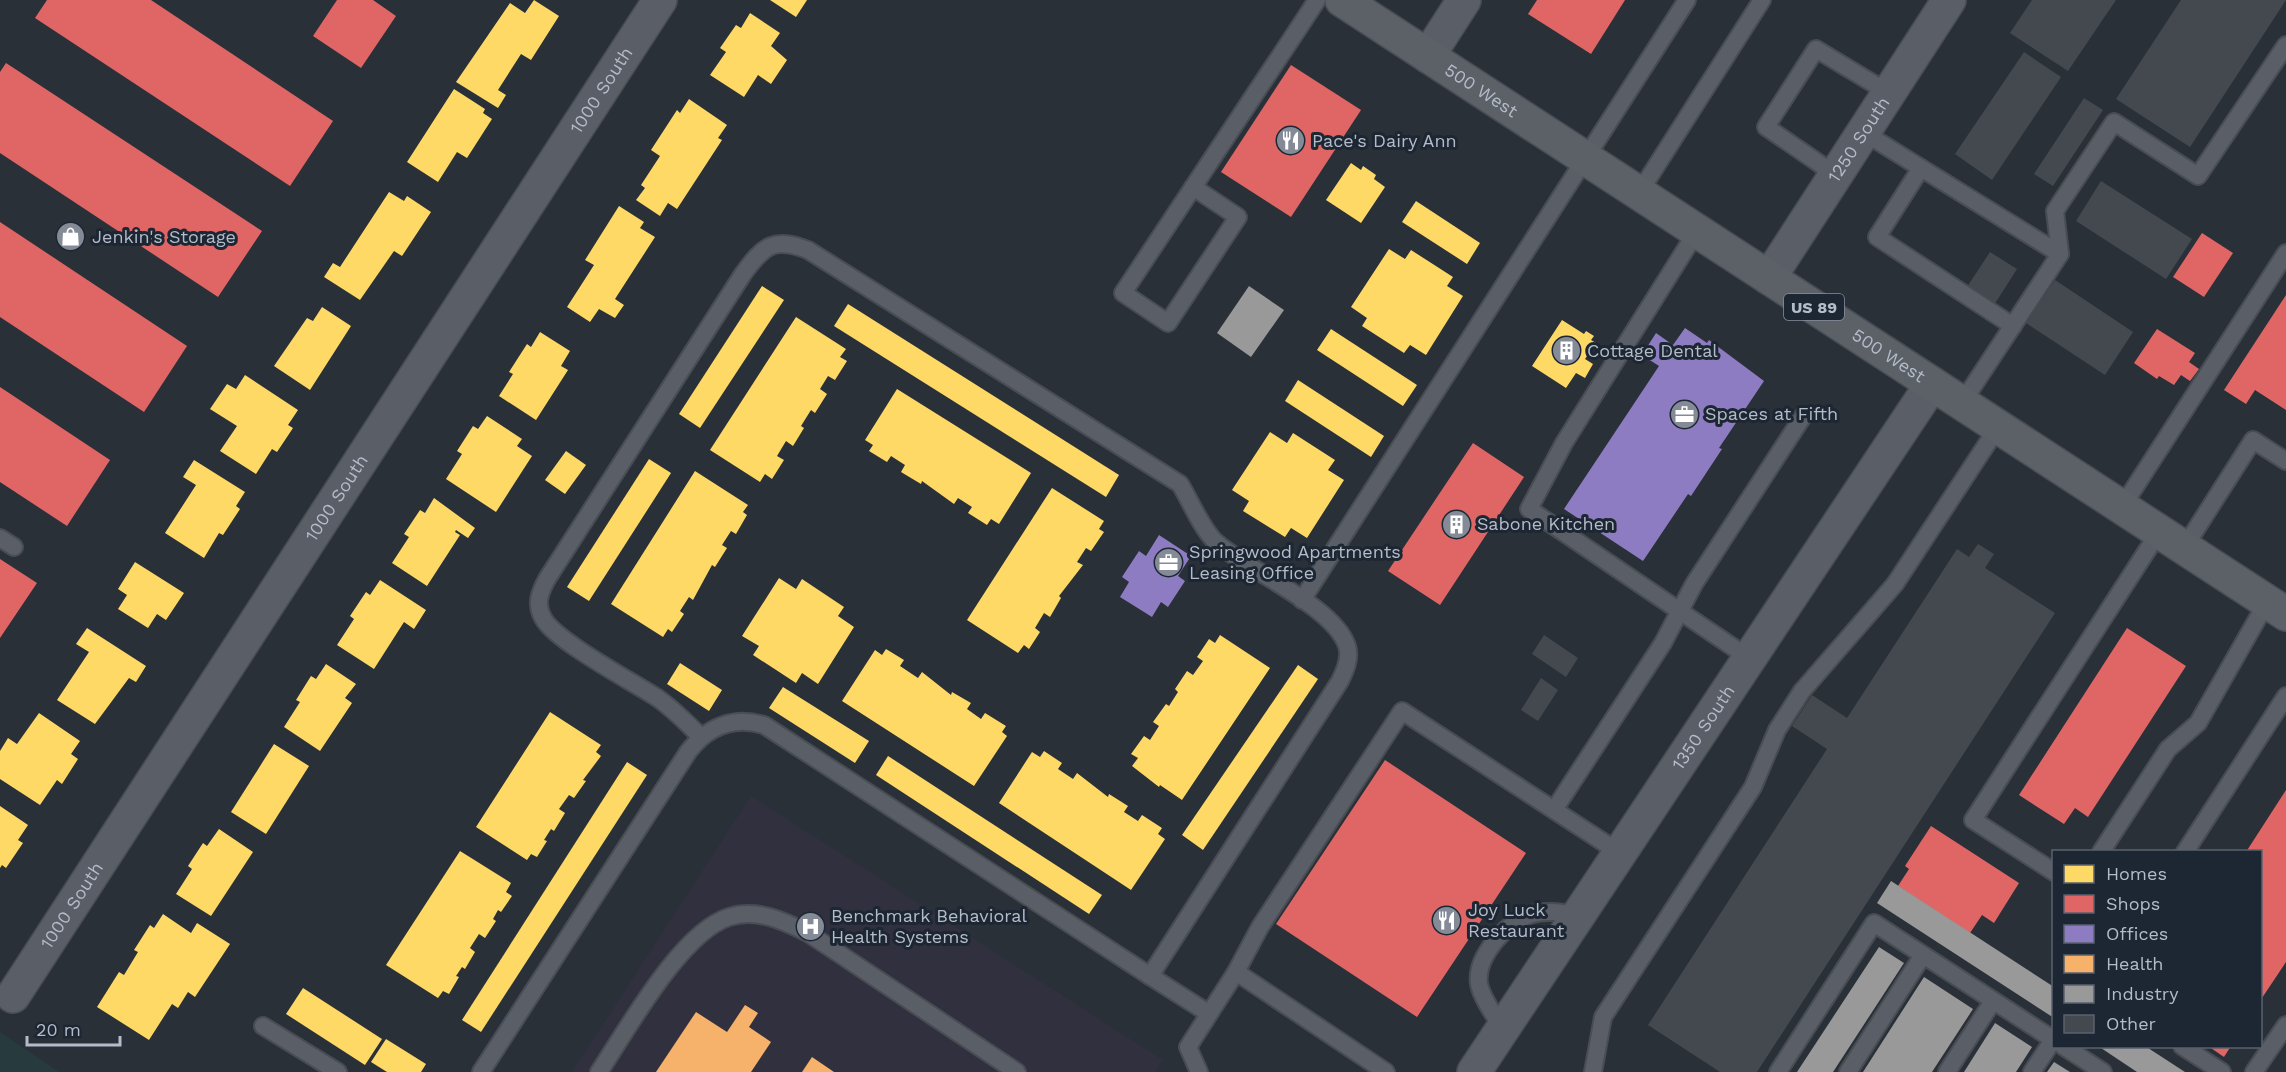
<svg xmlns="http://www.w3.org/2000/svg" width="2286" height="1072" font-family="'Work Sans',sans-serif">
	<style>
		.medical { fill: #31303e }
		.green { fill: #273a3e }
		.homes { fill: #ffd966 }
		.shops { fill: #e06666 }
		.offices { fill: #8e7cc3 }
		.health { fill: #f6b26b }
		.industry { fill: #999 }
		.building { fill: #444950 }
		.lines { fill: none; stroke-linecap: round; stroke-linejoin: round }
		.lane-casing { stroke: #484c53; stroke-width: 20 }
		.street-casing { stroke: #484c53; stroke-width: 36 }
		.primary-casing { stroke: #484c55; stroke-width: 36 }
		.lane { stroke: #5a5e66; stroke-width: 16 }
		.street { stroke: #5a5e66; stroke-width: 33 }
		.primary { stroke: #5c6168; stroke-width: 33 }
		.labels { text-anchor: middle; stroke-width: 6; stroke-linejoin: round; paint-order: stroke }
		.shield { fill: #1d2633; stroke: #878f9c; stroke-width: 1.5 }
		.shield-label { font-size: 16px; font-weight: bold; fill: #b4bcc9 }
		.street-label { font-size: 18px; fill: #b4bcc9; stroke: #1d2633 }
		.poi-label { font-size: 18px; fill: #b4bcc9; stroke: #1d2633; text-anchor: start }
	</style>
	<rect width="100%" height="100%" fill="#2a3038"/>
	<path class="medical" d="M751,796L1163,1060L1155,1072H572Z"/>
	<path class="green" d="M0,1032L59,1072H0Z"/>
	<g class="homes">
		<path d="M534,0L559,16L531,60L521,54L498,90L506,95L498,108L456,82L510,3L525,13Z"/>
		<path d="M770,0H807L796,17Z"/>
		<path d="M750,13L780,33L771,46L787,60L771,84L758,75L744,97L710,75L726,52L720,48L736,25L741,28Z"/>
		<path d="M454,89L485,109L483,113L492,119L467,158L457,152L438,182L407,162Z"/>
		<path d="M689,99L727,125L718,138L722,140L677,209L668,203L660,216L636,200L645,188L641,185L660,156L651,150L677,110L680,113Z"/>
		<path d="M1351,163L1361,170L1363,166L1376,175L1374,179L1385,187L1361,223L1326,200Z"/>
		<path d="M389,192L404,201L407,196L431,212L402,256L394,251L360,300L324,277L333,263L340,267Z"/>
		<path d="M1416,201L1480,243L1467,264L1402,222Z"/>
		<path d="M619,206L644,222L640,228L655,237L615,299L624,305L615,318L599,309L590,322L567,307L594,265L585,260Z"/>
		<path d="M1389,249L1405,259L1411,250L1453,277L1447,286L1463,296L1426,355L1410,345L1404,353L1362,326L1367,318L1351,307Z"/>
		<path d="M762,286L784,300L700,428L679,414Z"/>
		<path d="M848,304L1119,475L1106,497L834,326Z"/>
		<path d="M322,307L351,326L310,390L274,366L307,318L313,321Z"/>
		<path d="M796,317L846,349L840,357L847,361L835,380L828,376L820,389L827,394L815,413L811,410L801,426L804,428L793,446L786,441L777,456L784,460L772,479L765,474L760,482L710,450Z"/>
		<path d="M1562,320L1584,334L1586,331L1594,336L1591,340L1596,343L1585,359L1593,364L1585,378L1576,373L1566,388L1532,366Z"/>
		<path d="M1331,329L1417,385L1403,406L1317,350Z"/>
		<path d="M540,332L570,351L561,366L568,370L536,420L499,396L513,374L509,372L527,344L531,347Z"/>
		<path d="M245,375L298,410L288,425L293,428L277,452L272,449L256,474L220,451L237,426L210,409L227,384L236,389Z"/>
		<path d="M1298,380L1384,436L1371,457L1285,401Z"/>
		<path d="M897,389L1031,473L999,524L991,519L987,525L968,513L972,507L958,498L954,504L922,481L921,484L901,472L905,465L891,456L887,462L869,451L873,445L865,440Z"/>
		<path d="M487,416L522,439L517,446L532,456L496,512L446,479L462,454L457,451L473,426L478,429Z"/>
		<path d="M1270,432L1287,443L1293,433L1335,460L1328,470L1344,480L1307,538L1291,528L1285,537L1243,511L1249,501L1232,490Z"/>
		<path d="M566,451L586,465L565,494L545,480Z"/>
		<path d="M649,459L671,473L589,601L567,587Z"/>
		<path d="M194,460L245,492L236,506L240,509L223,535L219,533L204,558L165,533L196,485L183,477Z"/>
		<path d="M695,471L748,505L743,512L747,515L736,534L731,531L722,545L727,548L715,567L712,565L693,600L689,597L680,611L684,614L672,632L668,629L663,637L611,604Z"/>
		<path d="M1052,488L1104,521L1099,529L1104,532L1091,551L1086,548L1077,562L1083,565L1059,596L1061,598L1050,617L1044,613L1035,628L1040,632L1029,649L1024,645L1018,653L967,620Z"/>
		<path d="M434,498L475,528L468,538L456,530L455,532L460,535L427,586L392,563L409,537L404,534L420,510L425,513Z"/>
		<path d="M135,562L184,593L166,620L157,614L148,628L118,609L127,595L118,589Z"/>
		<path d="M779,578L796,589L802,579L844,607L838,616L854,627L818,684L802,673L796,683L753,655L759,646L742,636Z"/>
		<path d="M380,580L426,610L414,629L404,622L374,669L337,645L354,619L350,616L366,592L370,595Z"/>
		<path d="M87,628L146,666L136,682L129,678L95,724L57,700L89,652L76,644Z"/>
		<path d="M1220,635L1270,668L1182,800L1160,785L1159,787L1132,766L1138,758L1131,754L1144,736L1150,740L1159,726L1153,722L1166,704L1169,706L1178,692L1175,689L1187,671L1193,675L1203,661L1197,657L1209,639L1215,643Z"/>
		<path d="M886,649L904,660L900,666L918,678L922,672L951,695L952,692L971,703L967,709L981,719L985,713L1006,726L1002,732L1007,736L974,786L842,701L875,650L882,655Z"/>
		<path d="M680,663L722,690L709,711L667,684Z"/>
		<path d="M326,664L356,684L345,698L352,703L320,751L284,727L300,702L296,700L311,676L316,679Z"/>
		<path d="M1298,665L1318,679L1203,850L1182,835Z"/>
		<path d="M783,687L869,741L855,763L769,708Z"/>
		<path d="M550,712L601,745L596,752L601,756L583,780L586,781L574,798L569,795L559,809L565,813L554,831L551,829L544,840L547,841L537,857L531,854L527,860L476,827Z"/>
		<path d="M39,713L80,741L71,754L78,759L62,784L57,780L40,805L0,779V751L8,738L17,744Z"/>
		<path d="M274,744L309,766L266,834L231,812Z"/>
		<path d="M1044,751L1062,763L1058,769L1073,779L1077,773L1108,797L1109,794L1128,806L1124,812L1138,821L1142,815L1162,828L1158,834L1165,839L1131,890L999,803L1032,752L1040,757Z"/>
		<path d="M888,756L1102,895L1089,914L876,775Z"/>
		<path d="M627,762L647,775L481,1032L462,1020Z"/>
		<path d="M0,806L28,825L18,840L23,843L6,868L2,865L0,868Z"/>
		<path d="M219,829L253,852L211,916L176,894L192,869L188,866L203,843L207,846Z"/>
		<path d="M460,851L511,883L506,892L512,896L501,912L498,910L493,919L496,921L485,938L479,934L470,948L475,952L465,969L462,967L456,976L459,977L449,994L443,991L438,998L386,965Z"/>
		<path d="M163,914L191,933L197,923L230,944L195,997L188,992L178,1008L172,1004L149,1040L97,1007L119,972L124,975L138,952L134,950L150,925L154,928Z"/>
		<path d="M303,988L382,1039L365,1065L286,1014Z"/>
		<path d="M386,1039L426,1064L421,1072H387L371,1062Z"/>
	</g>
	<g class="shops">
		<path d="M47,0H151L333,121L290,186L35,18Z"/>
		<path d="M337,0H373L396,16L361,68L313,36Z"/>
		<path d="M1537,0H1625L1591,54L1528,14Z"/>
		<path d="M6,63L262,231L218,297L0,153V72Z"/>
		<path d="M1291,65L1361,110L1291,217L1221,172Z"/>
		<path d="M0,222L187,346L144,412L0,317Z"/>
		<path d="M2202,233L2233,253L2204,297L2173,277Z"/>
		<path d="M2286,295V410L2255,390L2246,404L2224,390Z"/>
		<path d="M2157,329L2195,353L2189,362L2199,369L2190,381L2181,375L2174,385L2159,376L2157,379L2134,363Z"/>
		<path d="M0,387L110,460L67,526L0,482Z"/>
		<path d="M1473,443L1524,477L1440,605L1388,571Z"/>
		<path d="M0,559L37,583L0,638Z"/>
		<path d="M2127,628L2186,666L2088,817L2075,808L2064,824L2019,795Z"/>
		<path d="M1385,760L1526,853L1417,1017L1276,924Z"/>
		<path d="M2286,790V962L2260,1001V852H2246Z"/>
		<path d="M1931,826L2019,883L1994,923L1982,915L1970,933L1898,886L1909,869L1905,866Z"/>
		<path d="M2208,1046H2231L2224,1057Z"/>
	</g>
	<g class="offices">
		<path d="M1685,328L1707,343L1709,340L1764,381L1719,448L1722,449L1691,496L1688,494L1643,561L1564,509L1659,366L1642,355L1656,333L1673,345Z"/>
		<path d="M1159,535L1191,556L1178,576L1185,581L1168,607L1161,602L1152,617L1120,597L1129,582L1122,577L1139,551L1146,556Z"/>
	</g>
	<g class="health">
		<path d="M745,1005L758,1013L749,1027L771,1042L751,1072H656L696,1012L727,1032Z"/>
		<path d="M812,1057L834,1072H802Z"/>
	</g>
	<g class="industry">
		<path d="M1249,286L1284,310L1251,357L1217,333Z"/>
		<path d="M1891,881L2054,987V1018L1877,903Z"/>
		<path d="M1879,947L1904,963L1833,1072H1797Z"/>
		<path d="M1924,977L1973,1009L1932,1072H1863Z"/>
		<path d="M1995,1023L2032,1047L2016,1072H1964Z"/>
		<path d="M2098,1046H2145L2185,1072H2137Z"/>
		<path d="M2054,1062L2070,1072H2047Z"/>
	</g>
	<g class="building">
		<path d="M2032,0H2116L2068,71L2010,33Z"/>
		<path d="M2181,0H2286L2190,147L2116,99Z"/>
		<path d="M2024,52L2061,77L1992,180L1955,154Z"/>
		<path d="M2084,98L2103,110L2053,186L2034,174Z"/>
		<path d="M2101,181L2192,239L2166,279L2076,221Z"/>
		<path d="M1990,252L2017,269L1994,305L1967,287Z"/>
		<path d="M2055,280L2133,332L2105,375L2026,323Z"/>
		<path d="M1978,544L1994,554L1985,568L2055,613L1757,1072H1720L1648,1025L1827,749L1792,726L1812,695L1847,718L1957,549L1969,557Z"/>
		<path d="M1544,635L1578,658L1566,677L1532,654Z"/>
		<path d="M1541,678L1558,690L1538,721L1521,710Z"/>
	</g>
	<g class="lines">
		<defs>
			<g id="lane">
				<path d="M1863,132L2060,254"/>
				<path d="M1921,168L1877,237L2013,326"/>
				<path d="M1836,175L1766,127L1816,49L1889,93"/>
				<path d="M1193,187L1238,217L1168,323L1123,293L1298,29L1317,0"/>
				<path d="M1639,193L1762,0"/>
				<path d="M1697,231L1564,443L1529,509L1749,658"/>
				<path d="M1962,403L2060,254L2055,211L2114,122L2198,176L2286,45"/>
				<path d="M2122,507L2286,253"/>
				<path d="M0,538L14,547"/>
				<path d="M2184,548L2253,440L2286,461"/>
				<path d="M1302,600L1687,0"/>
				<path d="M1554,810L1663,643L1694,584L1804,415"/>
				<path d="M2101,852L2168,749L2198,723L2267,602"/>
				<path d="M2185,852L2286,696"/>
				<path d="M2054,872L1973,820L2159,532"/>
				<path d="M1236,972L1260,927L1402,711L1620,853"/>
				<path d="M1150,976L1208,1013"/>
				<path d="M263,1026L338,1072"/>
				<path d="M1503,1029C1495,1016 1482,999 1479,984C1475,957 1507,921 1532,914C1547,910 1563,913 1578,915"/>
				<path d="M2063,1046L2103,1072"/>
				<path d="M2182,1046L2222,1072"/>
				<path d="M481,1072L688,752C707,727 733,716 764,725L1150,976L1340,681C1345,671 1351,658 1347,646C1334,606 1248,571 1217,543C1203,532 1190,500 1180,484L808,250C774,237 764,245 743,274L547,579C540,592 535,604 543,618C555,641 633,682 659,699C674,710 687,723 700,736"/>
				<path d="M599,1072C627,1030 681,932 729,917C757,908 784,921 808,933L1017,1072"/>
				<path d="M1199,1072L1188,1047L1236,972L1386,1072"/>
				<path d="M1593,1072L1603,1017L1753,787L1777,730L1802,691L1895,584L1998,427"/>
				<path d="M1778,1072L1874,923L2054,1040"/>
				<path d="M1848,1072L1923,955"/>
				<path d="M1947,1072L1993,1001"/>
				<path d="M2032,1072L2053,1040"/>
				<path d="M2254,1072L2286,1025"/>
			</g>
			<g id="street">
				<path d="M1428,56L1464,0"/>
				<path id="s1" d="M1769,278L1949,0"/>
				<path id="s2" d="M13,996L660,0"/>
				<path id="s3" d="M1474,1072L1932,384"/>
			</g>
			<g id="primary">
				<path id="s4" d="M1342,0L2286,614"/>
			</g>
		</defs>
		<use href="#lane" class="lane-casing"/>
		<use href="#street" class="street-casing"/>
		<use href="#primary" class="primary-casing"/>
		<use href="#lane" class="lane"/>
		<use href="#street" class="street"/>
		<use href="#primary" class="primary"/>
	</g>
	<defs>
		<symbol id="restaurant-disc" viewBox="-11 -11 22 22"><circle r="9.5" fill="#848b96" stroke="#1d2633"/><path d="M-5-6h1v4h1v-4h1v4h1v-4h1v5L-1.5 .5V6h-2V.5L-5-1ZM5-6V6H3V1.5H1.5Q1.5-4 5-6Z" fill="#fff"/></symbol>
		<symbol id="shop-disc" viewBox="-11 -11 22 22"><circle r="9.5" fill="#848b96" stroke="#1d2633"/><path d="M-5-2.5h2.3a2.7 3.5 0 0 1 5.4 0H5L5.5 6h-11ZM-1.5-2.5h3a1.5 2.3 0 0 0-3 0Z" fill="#fff"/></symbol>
		<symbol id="building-disc" viewBox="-11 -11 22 22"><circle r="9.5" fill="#848b96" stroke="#1d2633"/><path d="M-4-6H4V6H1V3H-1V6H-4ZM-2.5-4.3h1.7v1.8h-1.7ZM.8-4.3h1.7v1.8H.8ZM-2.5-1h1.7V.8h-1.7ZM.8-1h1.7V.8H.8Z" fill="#fff"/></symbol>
		<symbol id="office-disc" viewBox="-11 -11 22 22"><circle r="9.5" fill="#848b96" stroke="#1d2633"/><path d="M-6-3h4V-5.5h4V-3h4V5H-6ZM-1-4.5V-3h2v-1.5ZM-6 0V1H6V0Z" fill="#fff"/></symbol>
		<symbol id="hospital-disc" viewBox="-11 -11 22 22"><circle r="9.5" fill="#848b96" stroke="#1d2633"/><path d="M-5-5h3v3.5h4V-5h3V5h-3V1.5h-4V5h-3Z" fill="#fff"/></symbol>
	</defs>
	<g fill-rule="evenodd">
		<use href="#restaurant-disc" x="1274" y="124" width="33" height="33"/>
		<use href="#shop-disc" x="54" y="220" width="33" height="33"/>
		<use href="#building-disc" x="1550" y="334" width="33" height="33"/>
		<use href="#office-disc" x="1668" y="398" width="33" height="33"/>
		<use href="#building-disc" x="1440" y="508" width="33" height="33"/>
		<use href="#office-disc" x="1152" y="546" width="33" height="33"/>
		<use href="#restaurant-disc" x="1430" y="904" width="33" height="33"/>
		<use href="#hospital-disc" x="794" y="910" width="33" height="33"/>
	</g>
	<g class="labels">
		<rect class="shield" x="1784" y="294" width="60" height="26" rx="4.5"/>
		<g class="shield-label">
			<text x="1814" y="313">US 89</text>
		</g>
		<g class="street-label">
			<text dy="6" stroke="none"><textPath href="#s2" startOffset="1080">1000 South</textPath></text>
			<text dy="6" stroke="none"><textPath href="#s4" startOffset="166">500 West</textPath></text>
			<text dy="6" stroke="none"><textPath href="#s1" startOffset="165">1250 South</textPath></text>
			<text dy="6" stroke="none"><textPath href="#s4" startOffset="652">500 West</textPath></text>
			<text dy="6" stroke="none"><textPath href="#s2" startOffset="594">1000 South</textPath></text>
			<text dy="6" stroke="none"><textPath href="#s3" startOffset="414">1350 South</textPath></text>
			<text dy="6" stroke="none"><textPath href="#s2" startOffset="108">1000 South</textPath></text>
		</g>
		<g class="poi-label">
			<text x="1312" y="147">Pace's Dairy Ann</text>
			<text x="92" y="243">Jenkin's Storage</text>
			<text x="1587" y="357">Cottage Dental</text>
			<text x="1705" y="420">Spaces at Fifth</text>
			<text x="1477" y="530">Sabone Kitchen</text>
			<text x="1189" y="558">Springwood Apartments<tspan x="1189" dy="21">Leasing Office</tspan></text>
			<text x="1468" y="916">Joy Luck<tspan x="1468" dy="21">Restaurant</tspan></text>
			<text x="831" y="922">Benchmark Behavioral<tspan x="831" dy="21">Health Systems</tspan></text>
		</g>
	</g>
	<rect x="2052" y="850" width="210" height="198" fill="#1d2633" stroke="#59626f" stroke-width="1.5"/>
	<rect x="2064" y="865" width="30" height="18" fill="#ffd966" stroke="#59626f" stroke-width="1.5"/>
	<text x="2106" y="880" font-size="18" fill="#b4bcc9">Homes</text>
	<rect x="2064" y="895" width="30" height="18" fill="#e06666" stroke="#59626f" stroke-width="1.5"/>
	<text x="2106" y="910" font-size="18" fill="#b4bcc9">Shops</text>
	<rect x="2064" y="925" width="30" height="18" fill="#8e7cc3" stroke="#59626f" stroke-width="1.5"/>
	<text x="2106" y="940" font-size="18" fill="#b4bcc9">Offices</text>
	<rect x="2064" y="955" width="30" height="18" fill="#f6b26b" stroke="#59626f" stroke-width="1.5"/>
	<text x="2106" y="970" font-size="18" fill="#b4bcc9">Health</text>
	<rect x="2064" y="985" width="30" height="18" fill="#999999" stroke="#59626f" stroke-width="1.5"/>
	<text x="2106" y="1000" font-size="18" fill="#b4bcc9">Industry</text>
	<rect x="2064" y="1015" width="30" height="18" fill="#444950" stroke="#59626f" stroke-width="1.5"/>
	<text x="2106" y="1030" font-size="18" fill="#b4bcc9">Other</text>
	<path d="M27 1036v9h93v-9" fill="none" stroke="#b4bcc9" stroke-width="3"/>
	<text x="36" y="1036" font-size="18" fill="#b4bcc9" stroke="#1d2633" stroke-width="4.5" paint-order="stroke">20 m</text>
</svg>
